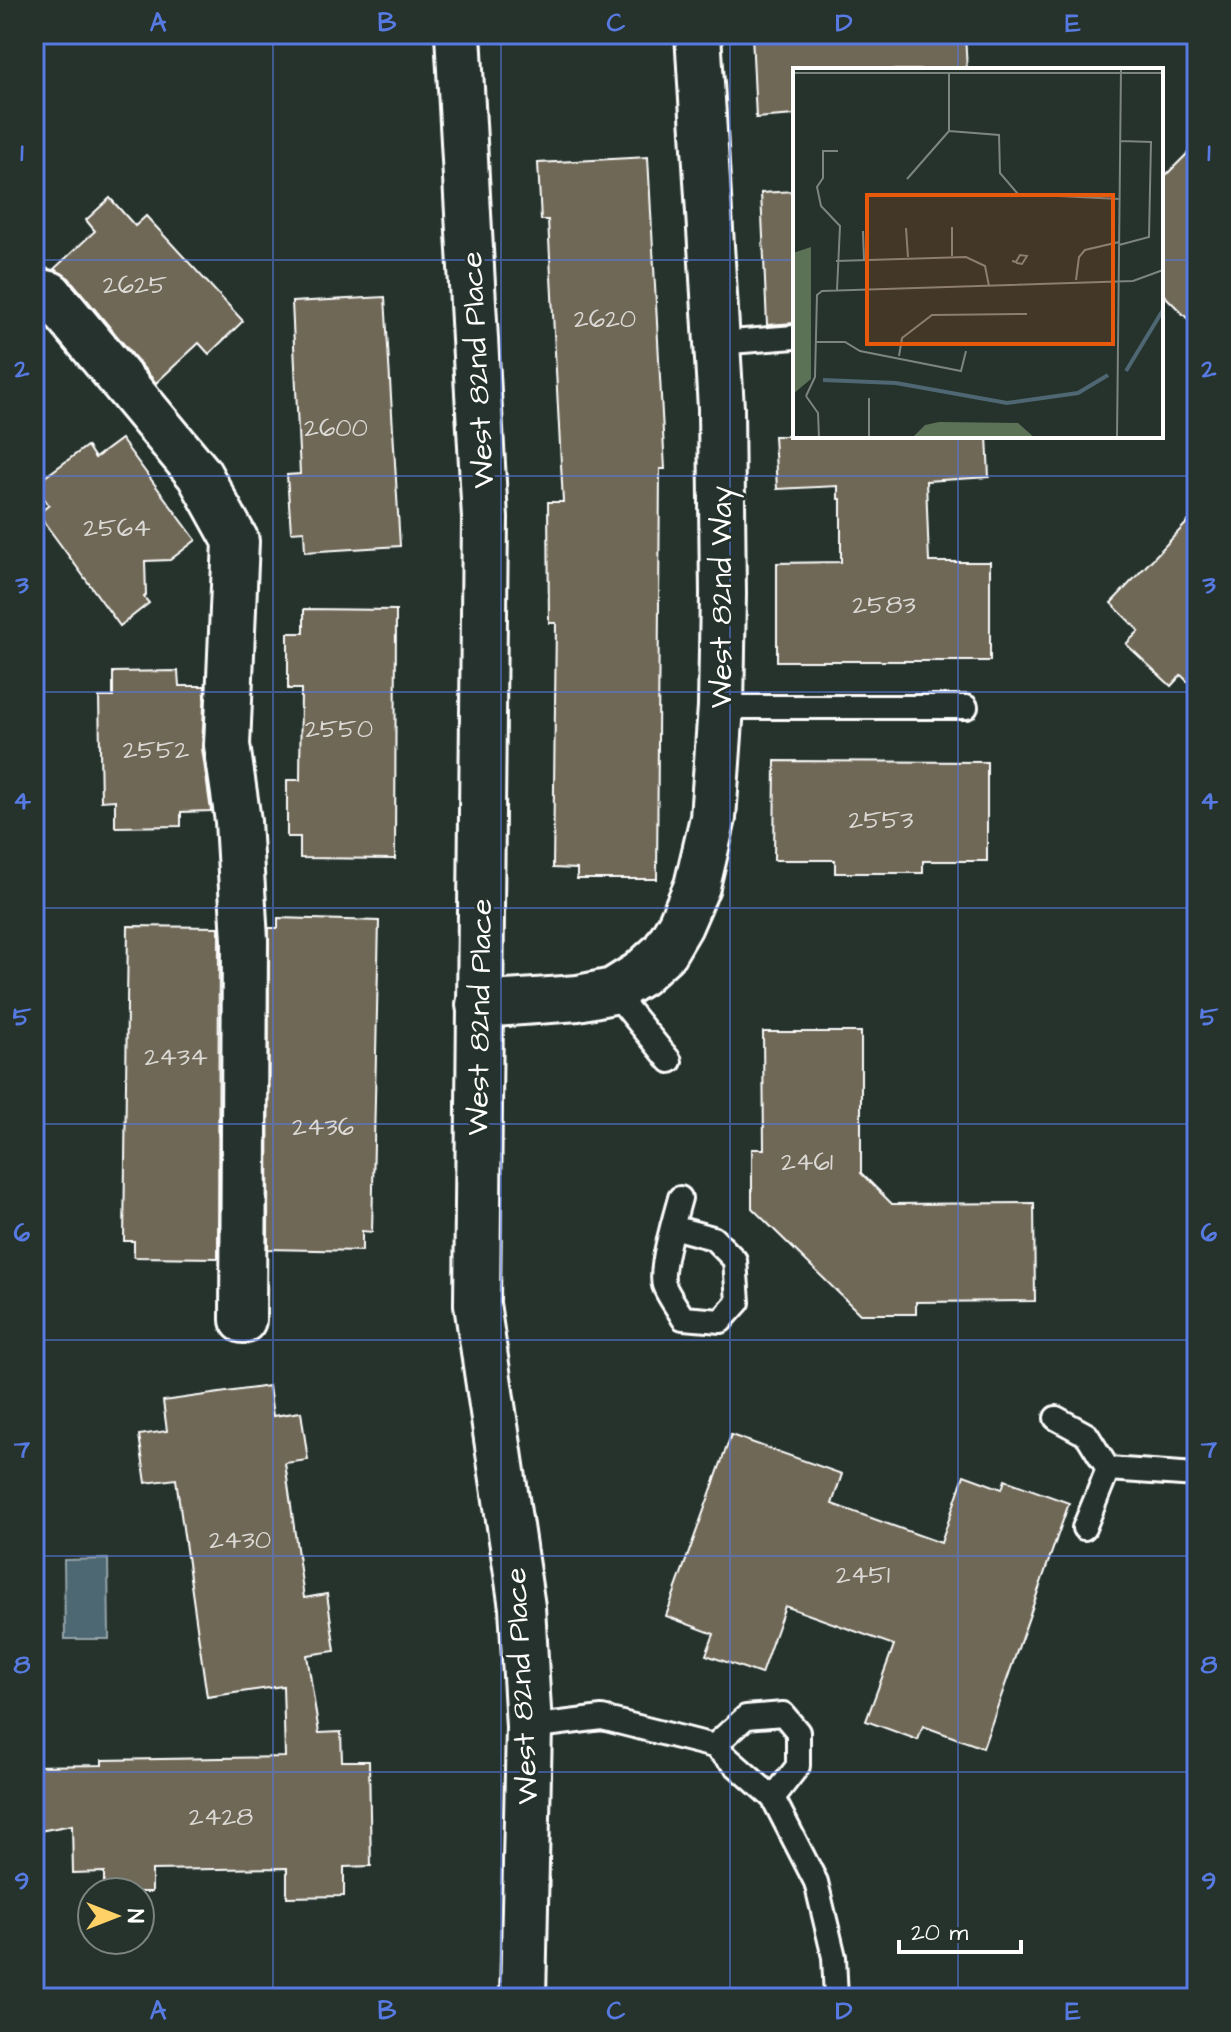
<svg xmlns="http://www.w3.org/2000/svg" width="1231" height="2032" font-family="'Architects Daughter',sans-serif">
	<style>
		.water { fill: #4e6772; stroke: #95a4aa; stroke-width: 2 }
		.building { fill: #6f6857; stroke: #fff; stroke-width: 2 }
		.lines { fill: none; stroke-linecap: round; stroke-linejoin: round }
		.lane-casing { stroke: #fff; stroke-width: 28 }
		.street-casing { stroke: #fff; stroke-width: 50 }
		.lane { stroke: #26332d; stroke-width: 22 }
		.street { stroke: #26332d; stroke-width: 44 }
		.grid { fill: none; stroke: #567ae2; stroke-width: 2; stroke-opacity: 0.55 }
		.labels { text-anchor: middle; stroke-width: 6; stroke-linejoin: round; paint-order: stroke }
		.number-label { font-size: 26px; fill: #dbd9d5 }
		.street-label { font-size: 30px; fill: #fff; stroke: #26332d }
		.inset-river { fill: none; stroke: #4e6772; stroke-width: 4 }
		.inset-road { fill: none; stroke: #7d8581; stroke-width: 2 }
		.view { fill: #e8590c; fill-opacity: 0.15; stroke: #e8590c; stroke-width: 4 }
		.inset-edge { fill: none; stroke: #fff; stroke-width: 4 }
		.neatline { fill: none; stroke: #567ae2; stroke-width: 3 }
		.grid-label { font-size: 26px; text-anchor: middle; font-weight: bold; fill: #567ae2 }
	</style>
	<rect width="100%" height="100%" fill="#26332d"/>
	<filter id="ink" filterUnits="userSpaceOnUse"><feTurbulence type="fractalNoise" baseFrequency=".0125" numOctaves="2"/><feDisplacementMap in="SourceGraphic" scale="16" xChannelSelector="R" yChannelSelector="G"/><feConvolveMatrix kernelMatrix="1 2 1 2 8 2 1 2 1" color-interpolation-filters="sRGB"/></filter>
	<g filter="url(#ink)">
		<path class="water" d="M108,1559L109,1639H65L64,1560Z"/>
		<g class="building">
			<path d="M752,34H965L967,70H795V115L756,118Z"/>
			<path d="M1197,144V328L1161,292V180Z"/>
			<path d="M648,157L665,469H660L657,879H577V869L553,868L556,623H549L548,502H563L548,220H541L538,163Z"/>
			<path d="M795,191V323L767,325L761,193Z"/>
			<path d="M110,198L135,226L146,216L243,321L209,354L199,343L156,383L69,278L54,269L95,231L86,220Z"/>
			<path d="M385,297L400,546L305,552L304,531L291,532L287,475L300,474L292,302Z"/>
			<path d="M774,436H987L989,477L926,481L929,562H990V661H777V563L841,562V499H838V486L777,489Z"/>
			<path d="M121,439L196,540L170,560L145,561L146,595L144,597L149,603L120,626L38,514L49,505L34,485L87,446L95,458Z"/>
			<path d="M1197,512V691L1181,675L1171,686L1126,644L1139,631L1111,603Z"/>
			<path d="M304,609L396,610L395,859L300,858V837H287V780H300L301,689H288V633H304Z"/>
			<path d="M178,671L179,686H205L202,748L211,811L181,812V826L115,827V800L101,801L99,697H113V672Z"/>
			<path d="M775,761L987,762V861H923V873H835V860H774Z"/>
			<path d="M278,918L379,921L372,1232L362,1231V1251L268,1249L269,928H278Z"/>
			<path d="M128,926L219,927L218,1258L134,1257V1241H124Z"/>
			<path d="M763,1032H861V1173L892,1204L1034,1203L1035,1301L916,1302V1314H860L752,1208V1149H764Z"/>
			<path d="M269,1386L273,1416L301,1412L308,1460L285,1463L304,1598L327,1594L335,1651L307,1655L319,1733L341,1732L342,1761H369L371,1866L344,1867V1896L287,1897V1868L152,1870V1892H104V1872L73,1873L72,1825L34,1832V1766L102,1765V1760L285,1757L283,1686L207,1697L176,1479L146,1483L139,1435L167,1431L163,1401Z"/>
			<path d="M731,1435L842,1474L832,1504L941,1543L964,1475L1002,1489L1005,1480L1069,1503L983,1748L923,1726L918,1740L866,1721L894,1645L785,1606L761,1674L706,1655L714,1634L666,1616Z"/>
		</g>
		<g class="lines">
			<defs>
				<g id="lane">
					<path d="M717,343L795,337"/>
					<path d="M721,707H966"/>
					<path d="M613,991L670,1061"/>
					<path d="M672,1227L713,1238L735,1260L738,1302L721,1321L683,1318C677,1307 668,1296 664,1285C659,1270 675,1216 680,1198"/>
					<path d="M1056,1418L1087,1435L1108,1469L1197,1475"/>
					<path d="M1084,1528L1108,1469"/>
					<path d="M529,1727L602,1718L714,1746L773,1798L816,1882L834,1957L836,1998"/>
					<path d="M714,1746L746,1717L783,1714L798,1732V1766L773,1798"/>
				</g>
				<g id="street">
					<path d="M458,34L485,518L477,1304L522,1607L529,1727L523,1998"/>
					<path d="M34,290L50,294L199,474L236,541L227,745L238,821L245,940L243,1320"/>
					<path d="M479,1005L578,998L613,991L640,974L664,952L680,925L697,886L713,818L721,707L723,594L721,408L698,34"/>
				</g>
			</defs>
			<use href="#lane" class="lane-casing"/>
			<use href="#street" class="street-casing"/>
			<use href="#lane" class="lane"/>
			<use href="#street" class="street"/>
		</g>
	</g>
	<path class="grid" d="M273,34V1998M501,34V1998M730,34V1998M958,34V70M34,260H795M1161,260H1197M958,436V1998M34,476H1197M34,692H1197M34,908H1197M34,1124H1197M34,1340H1197M34,1556H1197M34,1772H1197"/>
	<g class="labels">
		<g class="number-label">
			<text x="135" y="293">2625</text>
			<text x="605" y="327">2620</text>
			<text x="336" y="436">2600</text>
			<text x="117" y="536">2564</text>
			<text x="884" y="613">2583</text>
			<text x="339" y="737">2550</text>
			<text x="156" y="758">2552</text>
			<text x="881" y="828">2553</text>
			<text x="176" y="1065">2434</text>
			<text x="323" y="1135">2436</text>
			<text x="807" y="1170">2461</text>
			<text x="240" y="1548">2430</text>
			<text x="863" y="1583">2451</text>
			<text x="221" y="1825">2428</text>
		</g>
		<g class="street-label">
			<text transform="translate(477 370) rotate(-93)" y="10">West 82nd Place</text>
			<text transform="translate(721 597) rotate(-90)" y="10">West 82nd Way</text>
			<text transform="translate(479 1017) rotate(-89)" y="10">West 82nd Place</text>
			<text transform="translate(521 1686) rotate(-93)" y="10">West 82nd Place</text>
		</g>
	</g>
	<g transform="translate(793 68)">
		<rect width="370" height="370" fill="#26332d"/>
		<path d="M18,179V311L0,326V185ZM146,354L225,355L242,370H119L132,357Z" fill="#5b7257"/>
		<path class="inset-river" d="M333,303L370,242M30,312L103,315L214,335L285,325L315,307"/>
		<path class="inset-road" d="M0,5H370M156,63L206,67L207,105L225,126L327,131M114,111L156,63V5M159,159V188M113,160L115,189M70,163L71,192M326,177L356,169L358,74L328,73M43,193L173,189L192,198L196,218M219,193L223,194L224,195L229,196L234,188L227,187L223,194M283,212L286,189L292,182L326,174M44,222L47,158L28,138L24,119L30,110V83H45M23,274H52L67,283L168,303L173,283M106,288L109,270L139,247L234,246M13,328L22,309L24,227L29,223L340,213L370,202M13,328L25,345L26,370M76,330V370M324,370L328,0"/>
		<path class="view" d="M74,127H320V276H74Z"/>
		<rect width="370" height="370" class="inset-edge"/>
	</g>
	<rect width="1231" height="2032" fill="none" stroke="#26332d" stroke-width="88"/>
	<g transform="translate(116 1916) rotate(90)"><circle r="38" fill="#26332d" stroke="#7d8581" stroke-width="2"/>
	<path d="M0-6L14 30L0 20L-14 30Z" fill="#ffd166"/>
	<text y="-12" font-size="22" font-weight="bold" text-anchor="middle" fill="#ffffff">N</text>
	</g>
	<path d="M899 1940v12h122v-12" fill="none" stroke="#ffffff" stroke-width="4"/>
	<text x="911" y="1940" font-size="24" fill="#ffffff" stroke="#26332d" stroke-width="6" paint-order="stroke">20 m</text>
	<rect x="44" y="44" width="1143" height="1944" class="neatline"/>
	<g class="grid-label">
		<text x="158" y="31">A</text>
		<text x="387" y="31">B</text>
		<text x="616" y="31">C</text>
		<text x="844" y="31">D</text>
		<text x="1073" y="31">E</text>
		<text x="22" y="161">1</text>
		<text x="1209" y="161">1</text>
		<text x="22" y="377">2</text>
		<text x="1209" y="377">2</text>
		<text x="22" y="593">3</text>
		<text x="1209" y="593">3</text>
		<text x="22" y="809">4</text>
		<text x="1209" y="809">4</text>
		<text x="22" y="1025">5</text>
		<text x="1209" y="1025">5</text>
		<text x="22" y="1241">6</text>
		<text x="1209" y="1241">6</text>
		<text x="22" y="1457">7</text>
		<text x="1209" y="1457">7</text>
		<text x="22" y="1673">8</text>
		<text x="1209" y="1673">8</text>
		<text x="22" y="1889">9</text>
		<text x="1209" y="1889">9</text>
		<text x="158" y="2019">A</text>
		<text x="387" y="2019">B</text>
		<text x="616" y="2019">C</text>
		<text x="844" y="2019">D</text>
		<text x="1073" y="2019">E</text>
	</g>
</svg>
